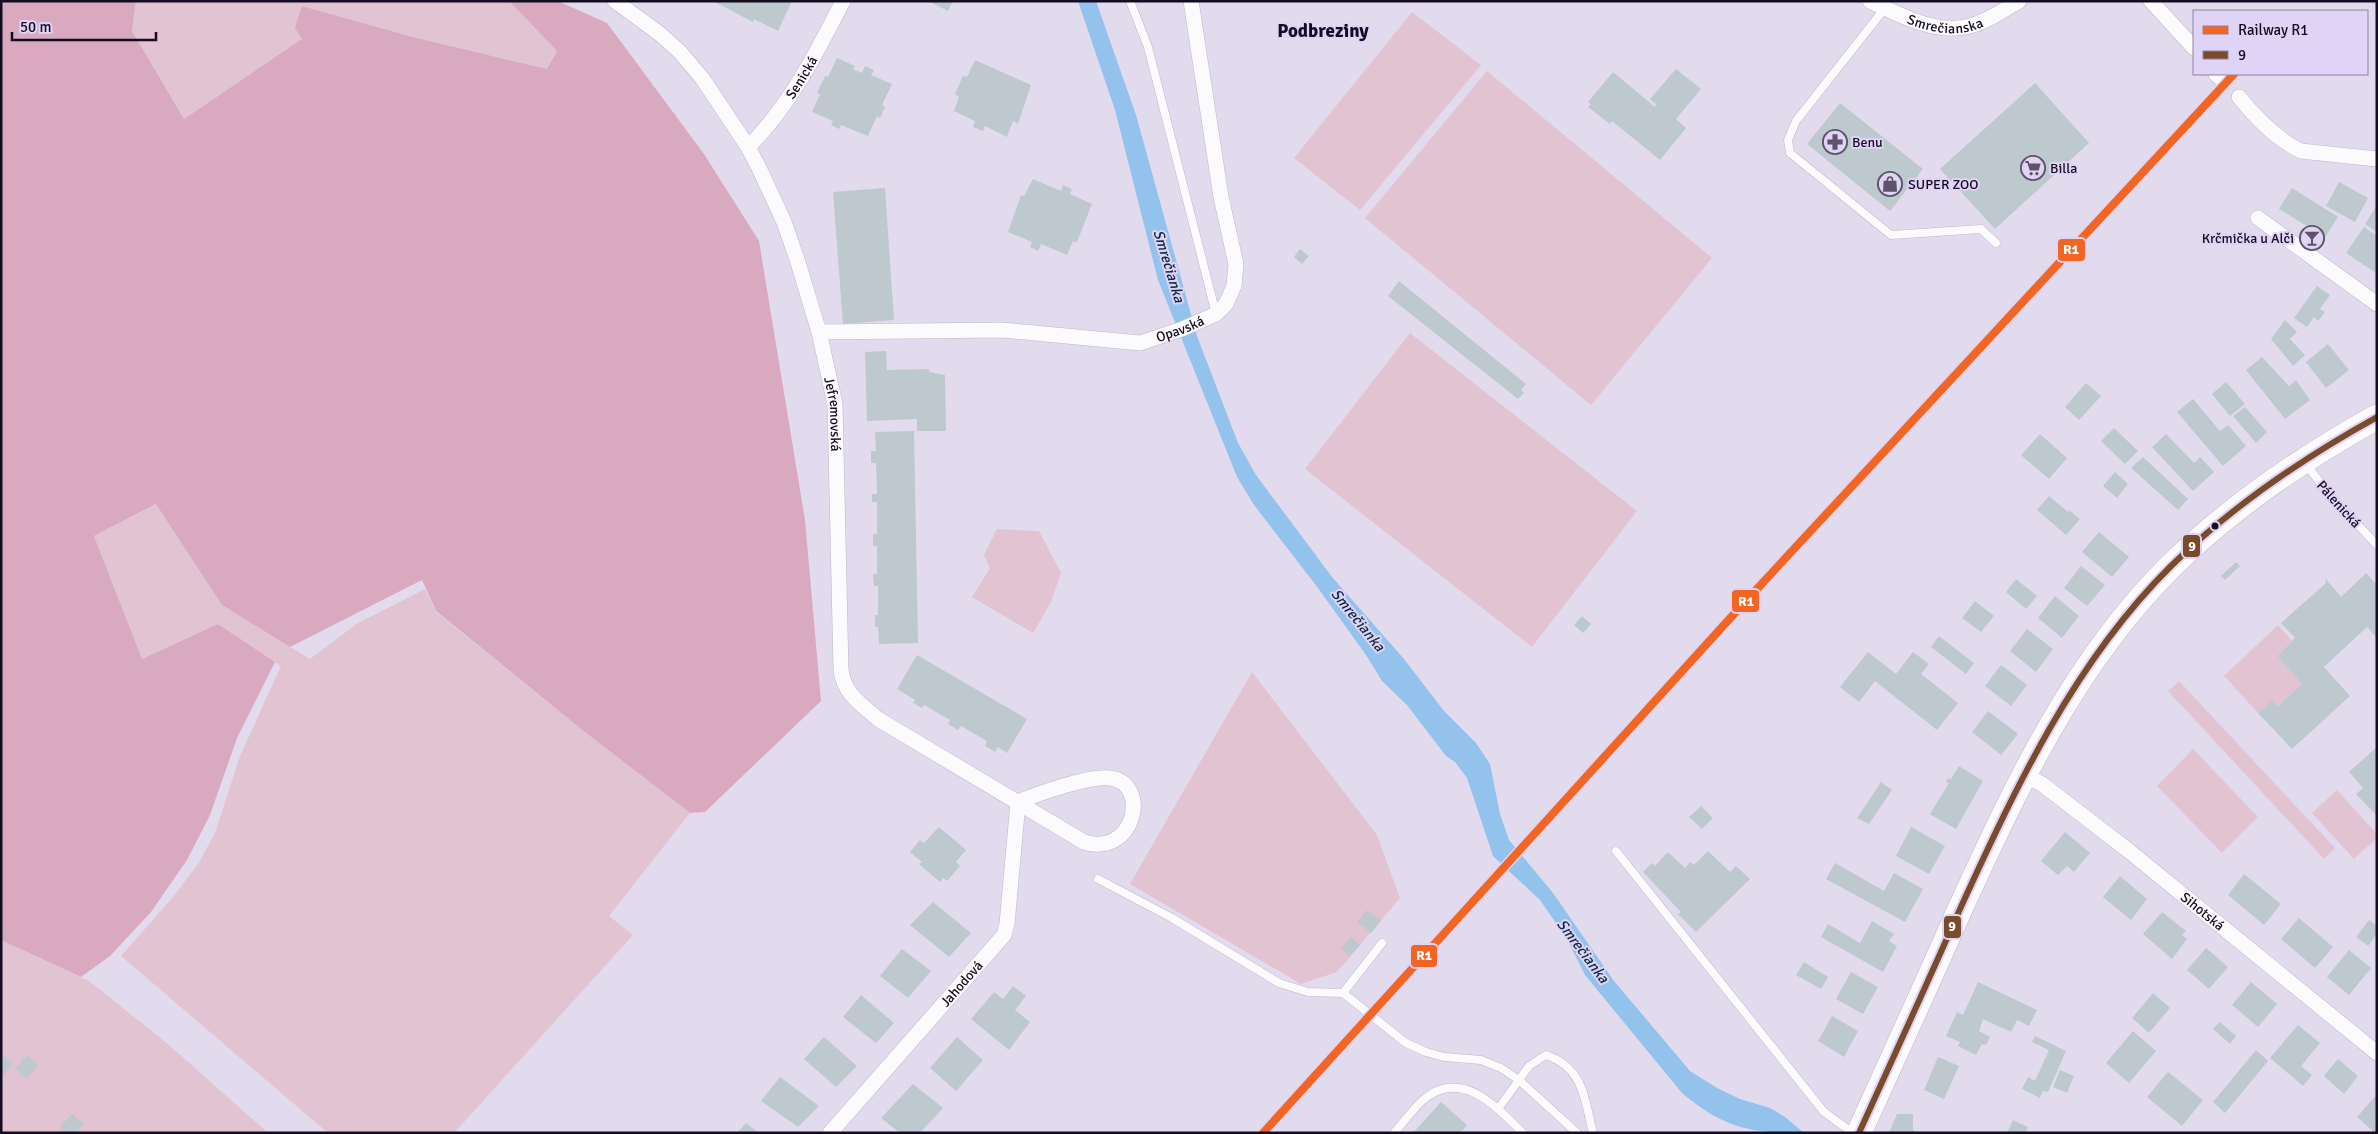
<svg xmlns="http://www.w3.org/2000/svg" width="2378" height="1134" font-family="Signika,sans-serif">
	<style>
		.green { fill: #e2c3d2 }
		.forest { fill: #d9aabf }
		.water { fill: #93c2ec }
		.building { fill: #bdc9cf }
		.lines { fill: none; stroke-linecap: round; stroke-linejoin: round }
		.service-casing { stroke: #bdb6c9; stroke-width: 9 }
		.minor-casing { stroke: #bdb6c9; stroke-width: 16 }
		.primary-casing { stroke: #bdb6c9; stroke-width: 26 }
		.service { stroke: #fbfafc; stroke-width: 8 }
		.minor { stroke: #fbfafc; stroke-width: 15 }
		.primary { stroke: #fbfafc; stroke-width: 25 }
		.bus-1-casing { stroke: #dfd3f6; stroke-width: 10 }
		.bus-1 { stroke: #7a4b2a; stroke-width: 6 }
		.rail-1-casing { stroke: #dfd3f6; stroke-width: 11 }
		.rail-1 { stroke: #f26522; stroke-width: 8 }
		.bus-dot { fill: #150c21; stroke: #dfd3f6; stroke-width: 2 }
		.labels { text-anchor: middle; stroke-width: 4; stroke-linejoin: round; paint-order: stroke }
		.street-label { font-size: 14px; fill: #150c21; stroke: #dfd3f6 }
		.poi-label { font-size: 14px; fill: #150c21; stroke: #dfd3f6; text-anchor: start }
		.water-label { font-size: 15px; font-style: italic; fill: #0c2c41; stroke: #dfd3f6 }
		.district-label { font-size: 19px; font-weight: bold; fill: #150c21; stroke: #dfd3f6 }
		.line-badge { stroke: #dfd3f6; stroke-width: 2 }
		.badge-label { font-size: 14px; text-anchor: middle; font-weight: bold; fill: #fff }
	</style>
	<rect width="100%" height="100%" fill="#e2dbee"/>
	<g class="green">
		<path d="M136,1H509L557,51L547,69L413,37L302,6L303,39L184,119L132,31Z"/>
		<path d="M1412,12L1481,65L1360,210L1294,158Z"/>
		<path d="M1487,71L1712,258L1591,405L1365,218Z"/>
		<path d="M1410,333L1637,511L1532,647L1305,469Z"/>
		<path d="M157,504L222,605L310,659L358,623L425,589L436,612L581,729L690,813L609,916L633,935L454,1133H328L121,956L173,897L198,864L215,833L240,756L281,666L218,624L142,659L94,536Z"/>
		<path d="M997,529L1039,531L1061,573L1050,604L1033,633L972,597L990,568L984,555Z"/>
		<path d="M2278,625L2292,641L2277,656L2302,684L2278,706L2272,700L2258,713L2224,676Z"/>
		<path d="M1252,672L1377,835L1400,898L1337,972L1301,984L1130,884Z"/>
		<path d="M2179,681L2335,848L2324,859L2168,691Z"/>
		<path d="M2193,749L2258,817L2222,853L2157,786Z"/>
		<path d="M2337,790L2377,834V838L2354,859L2312,813Z"/>
		<path d="M1,940L89,981L169,1045L268,1133H1Z"/>
	</g>
	<path class="forest" d="M1,1H136L132,31L184,119L302,39L295,28L302,6L413,37L547,69L557,51L509,1H558L607,23L704,154L759,241L805,520L821,701L705,812L690,813L581,729L436,611L422,580L290,647L222,605L156,504L94,536L142,659L218,624L275,662L237,738L210,815L187,860L151,912L110,956L81,977L1,940Z"/>
	<path class="water" d="M1078,1H1096L1136,115L1197,336L1238,443L1256,475L1332,577L1404,659L1444,711L1476,743L1490,764L1500,814L1509,840L1553,893L1614,981L1690,1071L1717,1088L1740,1099L1770,1108L1785,1117L1804,1133C1751,1133 1725,1129 1682,1093L1585,975L1567,939L1540,900L1493,856L1467,778L1455,762L1446,756L1407,705L1382,681L1366,655L1318,588L1254,505L1237,477L1158,280L1115,110Z"/>
	<g class="building">
		<path d="M713,1H792L778,31L754,19L753,22Z"/>
		<path d="M928,1H953L948,11Z"/>
		<path d="M837,58L855,66L853,69L862,73L865,66L874,70L871,75L892,84L882,105L885,107L880,118L877,116L868,136L841,125L839,129L831,125L833,121L812,112L820,94L817,93L825,76L828,77Z"/>
		<path d="M975,60L1031,85L1018,124L1013,121L1007,137L985,126L983,131L973,127L975,121L954,111L959,97L955,94L963,76L967,77Z"/>
		<path d="M1676,69L1701,89L1676,119L1686,128L1660,160L1612,121L1610,124L1588,107L1591,104L1588,102L1613,72L1655,107L1656,104L1650,99Z"/>
		<path d="M2035,83L2089,143L1995,229L1940,169Z"/>
		<path d="M1840,103L1923,169L1890,211L1807,144Z"/>
		<path d="M1033,179L1061,191L1063,185L1072,189L1070,194L1092,204L1077,242L1073,241L1067,255L1041,244L1038,251L1030,247L1032,242L1008,232L1021,195L1024,196Z"/>
		<path d="M2339,182L2368,198L2355,222L2326,206Z"/>
		<path d="M885,188L894,320L843,324L833,192Z"/>
		<path d="M2292,188L2338,217L2325,237L2279,209Z"/>
		<path d="M2377,205V232L2365,224Z"/>
		<path d="M2364,227L2377,236L2376,273L2346,253Z"/>
		<path d="M1300,249L1309,256L1302,264L1294,257Z"/>
		<path d="M1399,281L1526,384L1521,390L1524,393L1518,399L1388,296Z"/>
		<path d="M2317,286L2330,295L2320,309L2325,312L2318,321L2314,317L2307,327L2294,318Z"/>
		<path d="M2285,320L2297,332L2290,339L2305,355L2293,366L2271,339Z"/>
		<path d="M2328,344L2349,370L2326,388L2306,362Z"/>
		<path d="M886,351L887,370L929,369V372L945,375L946,431H917V419L867,421L865,352Z"/>
		<path d="M2262,357L2289,386L2296,380L2310,400L2285,419L2246,370Z"/>
		<path d="M2226,382L2245,404L2230,416L2212,394Z"/>
		<path d="M2086,383L2101,396L2079,420L2065,407Z"/>
		<path d="M2193,399L2220,431L2228,425L2246,446L2223,466L2177,412Z"/>
		<path d="M2245,407L2267,432L2256,443L2233,416Z"/>
		<path d="M2114,428L2138,451L2125,464L2101,441Z"/>
		<path d="M914,431L918,643L879,644L878,627H875V615H878V586H874L873,574H877V546H873V534H877V502H872V494H877L876,463H871V451H876L875,432Z"/>
		<path d="M2040,434L2067,458L2049,479L2021,455Z"/>
		<path d="M2166,434L2194,463L2200,457L2214,472L2193,491L2152,447Z"/>
		<path d="M2143,457L2188,499L2178,510L2131,468Z"/>
		<path d="M2115,472L2128,484L2117,498L2103,486Z"/>
		<path d="M2049,496L2068,512L2069,510L2080,519L2066,535L2037,510Z"/>
		<path d="M2099,532L2129,557L2112,577L2082,552Z"/>
		<path d="M2236,562L2240,566L2225,580L2221,576Z"/>
		<path d="M2081,566L2105,585L2087,606L2064,588Z"/>
		<path d="M2366,573L2377,585V638L2367,627L2324,667L2350,696L2292,749L2258,713L2272,700L2278,706L2302,684L2277,656L2295,638L2281,623L2326,583L2325,578L2341,597Z"/>
		<path d="M2016,579L2037,596L2026,609L2006,592Z"/>
		<path d="M2055,596L2079,616L2062,638L2038,618Z"/>
		<path d="M1975,601L1994,616L1981,632L1962,618Z"/>
		<path d="M1582,616L1591,624L1583,633L1574,625Z"/>
		<path d="M2027,629L2053,649L2036,672L2010,651Z"/>
		<path d="M1939,636L1974,663L1966,674L1931,647Z"/>
		<path d="M1868,652L1896,674L1913,652L1929,664L1921,674L1958,703L1937,730L1875,681L1859,702L1840,687Z"/>
		<path d="M917,655L1027,719L1007,753L998,747L995,752L985,746L987,741L961,726L958,730L948,724L950,720L924,705L922,708L913,703L915,700L897,689Z"/>
		<path d="M2001,665L2027,685L2011,706L1985,686Z"/>
		<path d="M1988,711L2018,734L2001,755L1972,732Z"/>
		<path d="M2377,747V816L2356,794L2363,788L2349,772Z"/>
		<path d="M1959,766L1983,781L1956,829L1930,814L1949,783L1946,782L1948,778L1951,779Z"/>
		<path d="M1881,782L1892,790L1869,824L1857,818Z"/>
		<path d="M1701,806L1713,818L1702,829L1689,817Z"/>
		<path d="M939,827L966,850L956,862L960,866L947,881L943,878L940,882L919,864L922,862L910,852L920,840L924,843Z"/>
		<path d="M1911,827L1945,846L1929,874L1896,856Z"/>
		<path d="M2065,832L2090,853L2074,872L2067,866L2058,875L2041,861Z"/>
		<path d="M1708,851L1730,872L1736,866L1750,879L1696,932L1678,914L1681,912L1643,872L1652,863L1655,866L1668,852L1685,868L1690,862L1694,865Z"/>
		<path d="M1835,863L1884,891L1894,873L1923,889L1905,922L1826,879Z"/>
		<path d="M2244,874L2281,904L2264,925L2228,895Z"/>
		<path d="M2120,876L2147,899L2131,920L2103,897Z"/>
		<path d="M933,902L971,933L949,957L910,925Z"/>
		<path d="M1367,910L1381,921L1371,933L1357,922Z"/>
		<path d="M2162,912L2186,931L2182,935L2187,939L2172,959L2143,934Z"/>
		<path d="M2299,918L2333,947L2315,968L2281,939Z"/>
		<path d="M2369,920L2377,926V934L2368,946L2356,937Z"/>
		<path d="M1872,921L1894,934L1889,941L1897,946L1883,972L1821,937L1828,924L1860,943Z"/>
		<path d="M1351,937L1360,945L1350,956L1341,948Z"/>
		<path d="M2206,948L2228,967L2209,989L2187,970Z"/>
		<path d="M902,949L931,971L908,998L880,976Z"/>
		<path d="M2349,950L2371,968L2349,995L2327,977Z"/>
		<path d="M1804,962L1828,977L1821,989L1796,975Z"/>
		<path d="M1851,972L1878,987L1863,1014L1836,999Z"/>
		<path d="M1978,982L2037,1010L2029,1026L2017,1020L2011,1032L1983,1019L1979,1031L1990,1037L1986,1045L1982,1044L1976,1055L1958,1046L1960,1042L1946,1036L1957,1012L1963,1015Z"/>
		<path d="M2251,982L2277,1004L2258,1027L2232,1005Z"/>
		<path d="M1013,986L1026,996L1015,1010L1030,1022L1009,1050L971,1019L994,992L1003,999Z"/>
		<path d="M2153,993L2170,1008L2149,1033L2132,1018Z"/>
		<path d="M861,995L894,1023L876,1043L843,1017Z"/>
		<path d="M1832,1016L1858,1031L1844,1057L1818,1041Z"/>
		<path d="M2220,1022L2236,1036L2230,1044L2213,1029Z"/>
		<path d="M2298,1025L2320,1043L2301,1066L2312,1075L2303,1086L2270,1058Z"/>
		<path d="M2133,1031L2156,1051L2129,1083L2106,1063Z"/>
		<path d="M2035,1036L2066,1051L2048,1092L2043,1091L2040,1098L2022,1089L2028,1077L2035,1081L2049,1050L2032,1042Z"/>
		<path d="M824,1037L857,1066L836,1087L804,1059Z"/>
		<path d="M957,1037L983,1060L956,1091L930,1068Z"/>
		<path d="M2256,1050L2268,1061L2225,1113L2213,1102Z"/>
		<path d="M1,1054L13,1063L1,1078Z"/>
		<path d="M27,1055L38,1065L27,1079L15,1069Z"/>
		<path d="M1938,1057L1959,1066L1944,1099L1924,1090Z"/>
		<path d="M2338,1059L2358,1076L2344,1094L2324,1076Z"/>
		<path d="M2060,1070L2074,1076L2067,1093L2053,1087Z"/>
		<path d="M2168,1072L2203,1100L2182,1126L2147,1097Z"/>
		<path d="M780,1077L819,1106L798,1127L761,1101Z"/>
		<path d="M913,1084L943,1108L920,1133H900L881,1118Z"/>
		<path d="M2377,1094V1133H2375L2357,1117Z"/>
		<path d="M1441,1102L1467,1125L1460,1133H1413Z"/>
		<path d="M72,1114L84,1124L76,1133H66L60,1127Z"/>
		<path d="M1897,1114H1913V1130L1919,1133H1889Z"/>
		<path d="M2013,1120L2028,1127L2026,1133H2007Z"/>
		<path d="M746,1123L759,1133H737Z"/>
	</g>
	<g class="lines">
		<defs>
			<g id="service">
				<path d="M1130,1L1148,47L1216,314"/>
				<path d="M1885,8L1796,121L1788,140L1790,153L1891,235L1981,229L1996,243"/>
				<path d="M2306,464L2328,493L2377,545"/>
				<path d="M1616,851L1824,1112L1853,1133"/>
				<path d="M1098,879L1172,918L1279,983L1308,992L1343,993L1406,1043L1426,1052L1444,1057L1481,1060L1501,1068L1519,1080L1498,1109"/>
				<path d="M1343,993L1382,943"/>
				<path d="M1394,1133C1405,1121 1415,1105 1428,1096C1465,1070 1499,1110 1523,1133"/>
				<path d="M1577,1133L1519,1080L1529,1066L1546,1055C1584,1068 1584,1098 1593,1133"/>
			</g>
			<g id="minor">
				<path id="s1" d="M615,1L660,34L680,52L702,78L748,147L760,170L784,222L797,259L819,332L835,404L841,670C844,694 861,704 878,719L1084,842C1135,858 1151,783 1110,778C1090,775 1037,794 1018,802"/>
				<path id="s2" d="M1870,1C1899,15 1937,35 1970,26C1988,21 2004,10 2019,1"/>
				<path d="M2151,1L2194,48"/>
				<path d="M2216,74L2220,78"/>
				<path d="M2239,97C2256,118 2276,139 2301,151L2377,159"/>
				<path id="s3" d="M748,147C789,107 817,52 843,1"/>
				<path d="M2258,218L2377,304"/>
				<path id="s4" d="M819,332L1002,330L1140,343L1182,329L1216,314L1226,304L1234,286L1236,264L1221,197L1191,1"/>
				<path id="s5" d="M2024,775L2042,784L2129,851L2377,1053"/>
				<path id="s6" d="M830,1133L1004,935L1007,924L1018,802"/>
			</g>
			<path id="primary" d="M1859,1133C1893,1058 1927,984 1960,909C2016,787 2074,662 2171,566C2231,507 2303,458 2377,417"/>
		</defs>
		<use href="#service" class="service-casing"/>
		<use href="#minor" class="minor-casing"/>
		<use href="#primary" class="primary-casing"/>
		<use href="#service" class="service"/>
		<use href="#minor" class="minor"/>
		<use href="#primary" class="primary"/>
		<defs>
			<path id="bus-1" d="M1859,1133C1893,1058 1927,984 1960,909C2016,787 2074,662 2171,566C2231,507 2303,458 2377,417"/>
		</defs>
		<use href="#bus-1" class="bus-1-casing"/>
		<use href="#bus-1" class="bus-1"/>
		<defs>
			<path id="rail-1" d="M1263,1133L1743,604L2234,74"/>
		</defs>
		<use href="#rail-1" class="rail-1-casing"/>
		<use href="#rail-1" class="rail-1"/>
	</g>
	<defs>
		<symbol id="pharmacy-ring" viewBox="-11 -11 22 22"><circle r="9.5" fill="#dfd3f6" stroke="#5d5469" stroke-width="1.5"/><path d="M-2-6h4v4h4v4h-4v4h-4v-4h-4v-4h4Z" fill="#5d5469"/></symbol>
		<symbol id="supermarket-ring" viewBox="-11 -11 22 22"><circle r="9.5" fill="#dfd3f6" stroke="#5d5469" stroke-width="1.5"/><path d="M-6-5.5h2.5l.6 2H6L4.5 2H-2.5L-4.4-4H-6ZM-1.5 3.2a1.3 1.3 0 1 0 .1 0ZM3 3.2a1.3 1.3 0 1 0 .1 0Z" fill="#5d5469"/></symbol>
		<symbol id="shop-ring" viewBox="-11 -11 22 22"><circle r="9.5" fill="#dfd3f6" stroke="#5d5469" stroke-width="1.5"/><path d="M-5-2.5h2.3a2.7 3.5 0 0 1 5.4 0H5L5.5 6h-11ZM-1.5-2.5h3a1.5 2.3 0 0 0-3 0Z" fill="#5d5469"/></symbol>
		<symbol id="bar-ring" viewBox="-11 -11 22 22"><circle r="9.5" fill="#dfd3f6" stroke="#5d5469" stroke-width="1.5"/><path d="M-6-5H6L.8 .8V4.5H3.5V6h-7V4.5H-.8V.8Z" fill="#5d5469"/></symbol>
	</defs>
	<g fill-rule="evenodd">
		<use href="#pharmacy-ring" x="1821" y="128" width="28" height="28"/>
		<use href="#supermarket-ring" x="2019" y="154" width="28" height="28"/>
		<use href="#shop-ring" x="1876" y="170" width="28" height="28"/>
		<use href="#bar-ring" x="2298" y="224" width="28" height="28"/>
	</g>
	<circle class="bus-dot" cx="2215" cy="526" r="4.5"/>
	<g class="labels">
		<g class="street-label">
			<text dy="5" stroke="none"><textPath href="#s2" startOffset="80">Smrečianska</textPath></text>
			<text dy="5" stroke="none"><textPath href="#s3" startOffset="88">Senická</textPath></text>
			<text dy="5" stroke="none"><textPath href="#s4" startOffset="364">Opavská</textPath></text>
			<text dy="5" stroke="none"><textPath href="#s1" startOffset="482">Jefremovská</textPath></text>
			<text transform="translate(2339 504) rotate(48)" y="5">Pálenická</text>
			<text dy="5" stroke="none"><textPath href="#s5" startOffset="225">Sihotská</textPath></text>
			<text dy="5" stroke="none"><textPath href="#s6" startOffset="199">Jahodová</textPath></text>
		</g>
		<g class="poi-label">
			<text x="1852" y="147">Benu</text>
			<text x="2050" y="173">Billa</text>
			<text x="1908" y="189">SUPER ZOO</text>
			<text x="2294" y="243" text-anchor="end">Krčmička u Alči</text>
		</g>
		<g class="water-label">
			<text transform="translate(1169 266) rotate(73)" y="5">Smrečianka</text>
			<text transform="translate(1358 620) rotate(51)" y="5">Smrečianka</text>
			<text transform="translate(1583 951) rotate(53)" y="5">Smrečianka</text>
		</g>
		<g class="district-label">
			<text x="1323" y="37">Podbreziny</text>
		</g>
	</g>
	<g class="line-badge">
		<rect x="2057" y="238" width="29" height="24" rx="5" fill="#f26522"/>
		<rect x="2182" y="534" width="19" height="24" rx="5" fill="#7a4b2a"/>
		<rect x="1731" y="589" width="29" height="24" rx="5" fill="#f26522"/>
		<rect x="1943" y="915" width="19" height="24" rx="5" fill="#7a4b2a"/>
		<rect x="1410" y="944" width="28" height="24" rx="5" fill="#f26522"/>
	</g>
	<g class="badge-label">
		<text x="2071" y="254">R1</text>
		<text x="2192" y="551">9</text>
		<text x="1746" y="606">R1</text>
		<text x="1952" y="931">9</text>
		<text x="1424" y="960">R1</text>
	</g>
	<rect width="2378" height="1134" fill="none" stroke="#150c21" stroke-width="5"/>
	<rect x="2193" y="10" width="175" height="65" fill="#dfd3f6" stroke="#8e83a1"/>
	<rect x="2203" y="26" width="25" height="8" fill="#f26522" stroke="#8e83a1"/>
	<text x="2238" y="35" font-size="15" fill="#150c21">Railway R1</text>
	<rect x="2203" y="51" width="25" height="8" fill="#7a4b2a" stroke="#8e83a1"/>
	<text x="2238" y="60" font-size="15" fill="#150c21">9</text>
	<path d="M12 32v8h144v-8" fill="none" stroke="#150c21" stroke-width="2.5"/>
	<text x="20" y="32" font-size="15" fill="#150c21" stroke="#dfd3f6" stroke-width="4" paint-order="stroke">50 m</text>
</svg>
